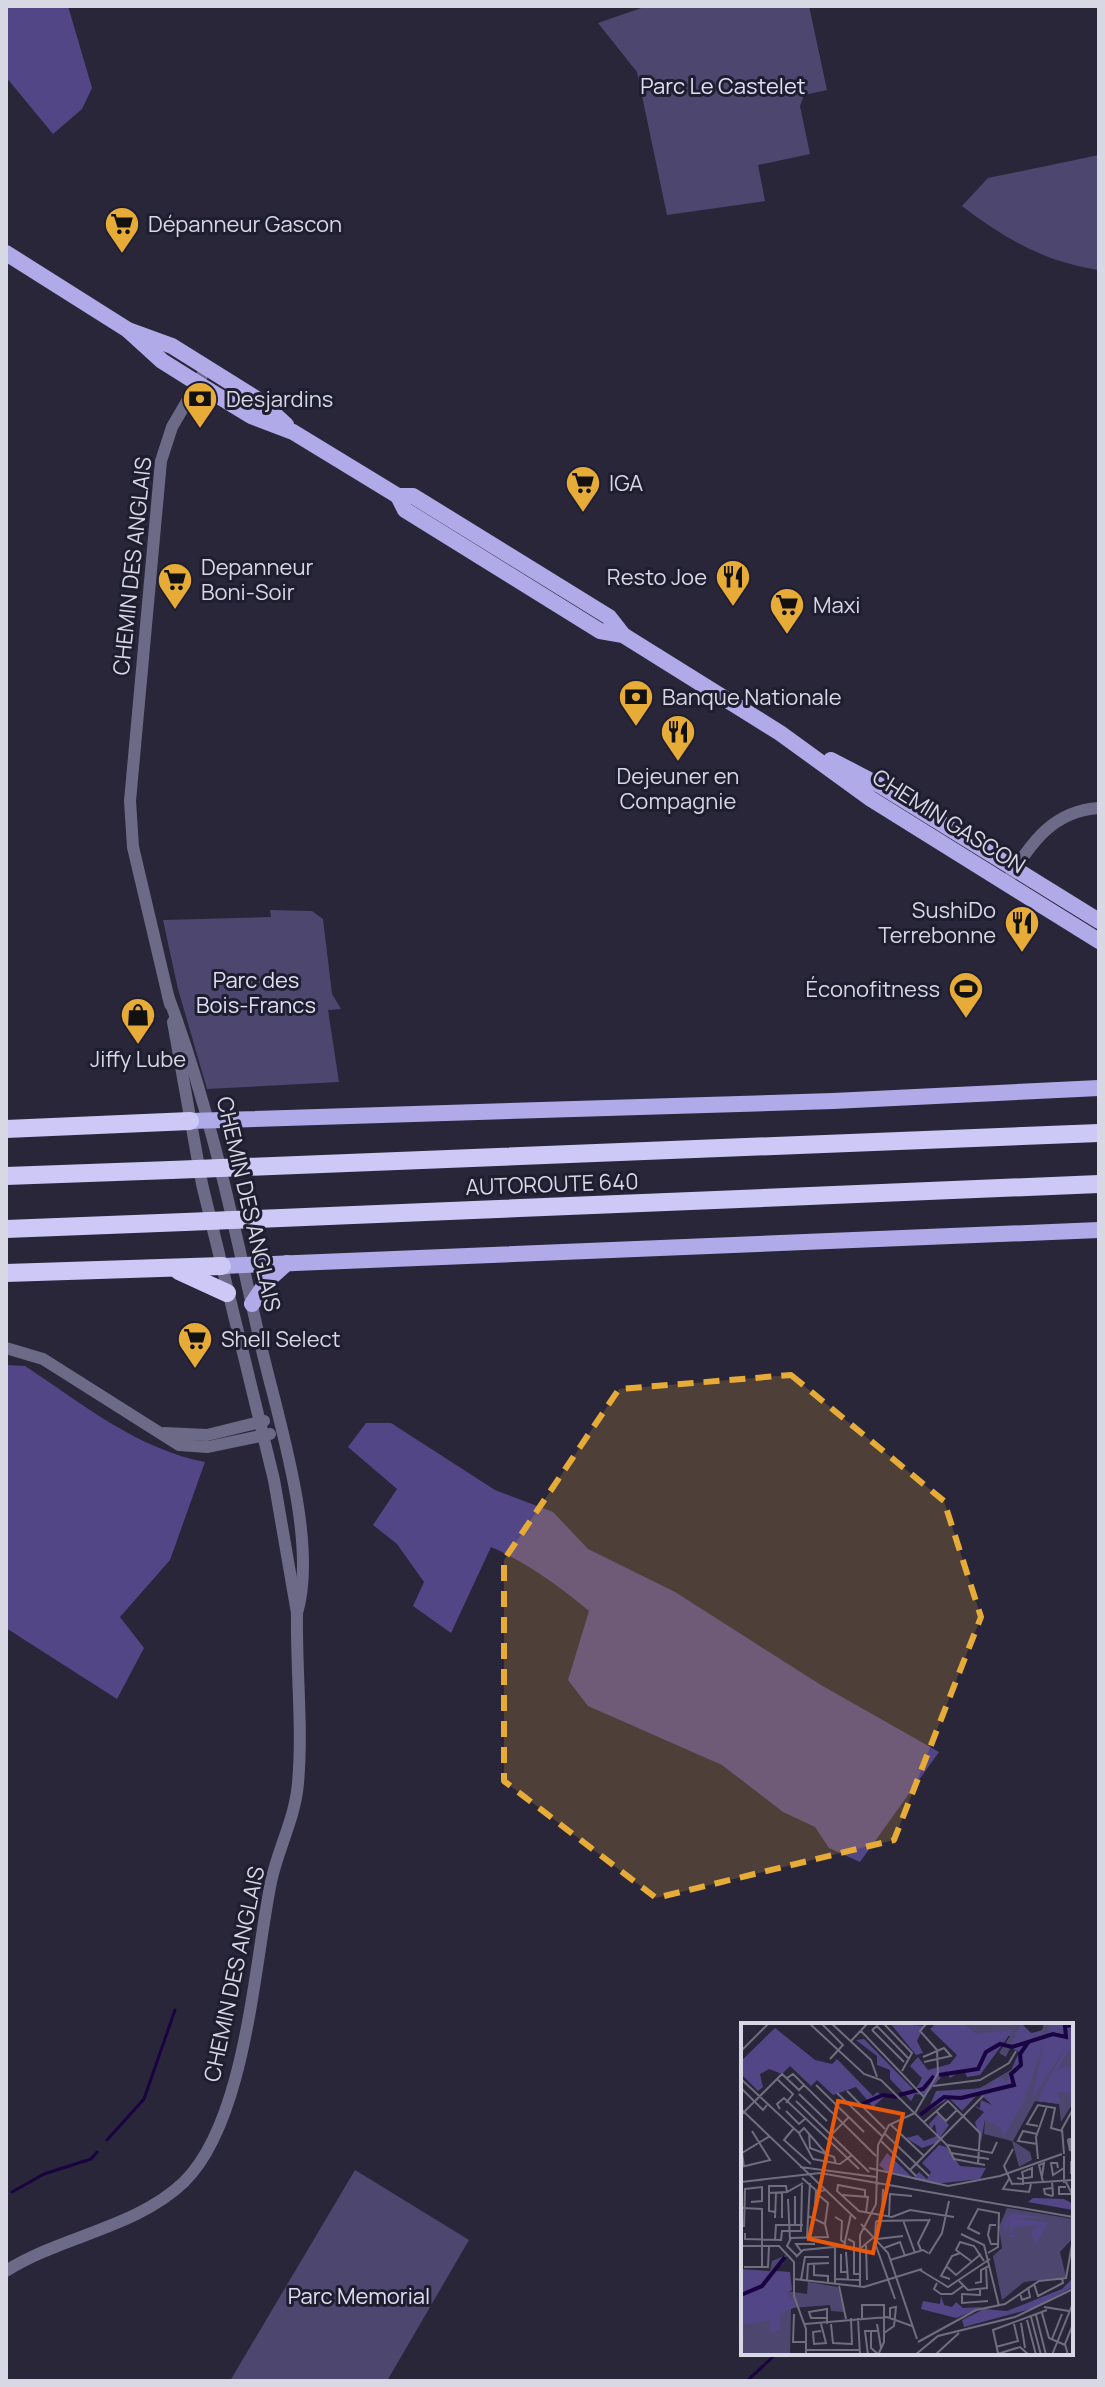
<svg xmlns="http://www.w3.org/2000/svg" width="1105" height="2387" font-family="Manrope,sans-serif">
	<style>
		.green { fill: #4d476f }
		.forest { fill: #524687 }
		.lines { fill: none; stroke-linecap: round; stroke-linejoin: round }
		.stream { stroke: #190340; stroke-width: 3 }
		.minor { stroke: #6d6a88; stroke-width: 12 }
		.major { stroke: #b1aae8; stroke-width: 16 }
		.highway { stroke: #cdc8f5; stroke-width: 18 }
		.highway-bridge { stroke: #cdc8f5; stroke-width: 18 }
		.marked { fill: #e7ac37; fill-opacity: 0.2; stroke: #e7ac37; stroke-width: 6; stroke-dasharray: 16 10; stroke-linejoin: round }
		.labels { text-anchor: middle; stroke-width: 6; stroke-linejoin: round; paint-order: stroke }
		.park-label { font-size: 22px; fill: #e0def2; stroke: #1f1d30 }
		.poi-label { font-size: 22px; fill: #d8d7e4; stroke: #1f1d30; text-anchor: start }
		.street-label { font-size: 22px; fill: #d8d7e4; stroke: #1f1d30 }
		.inset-river { fill: none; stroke: #190340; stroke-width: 4 }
		.inset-road { fill: none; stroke: #6f6d7e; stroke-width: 2 }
		.view { fill: #e8590c; fill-opacity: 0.15; stroke: #e8590c; stroke-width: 4 }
		.inset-edge { fill: none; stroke: #d8d7e4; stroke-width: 4 }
	</style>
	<rect width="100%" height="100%" fill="#29263a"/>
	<g class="green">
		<path d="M647,6H809L827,90L804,95L800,106L810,154L758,165L765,201L667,215L637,72L598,23Z"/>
		<path d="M1099,155V270C1045,262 1005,239 962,206L988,178Z"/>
		<path d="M270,910L312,911L323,919L332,994L341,1009L328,1010L339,1082L207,1089L178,989L163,920L271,917Z"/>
		<path d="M355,2170L469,2240L387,2381H230Z"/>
	</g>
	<g class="forest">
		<path d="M6,6H68L92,88L82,109L53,134L6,77Z"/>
		<path d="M6,1365L25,1366C83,1404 137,1449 205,1462L170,1560L120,1617L144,1648L117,1699L6,1628Z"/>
		<path d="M366,1423H391L495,1490L553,1512L588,1549L675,1592L821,1685L939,1752L860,1862L829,1848L815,1827L783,1812L722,1765L588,1706L568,1680L589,1611C560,1587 526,1562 491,1547L451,1633L413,1606L424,1582L397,1544L373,1525L397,1489L348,1447Z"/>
	</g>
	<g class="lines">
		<g class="stream">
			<path d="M107,2140L144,2099L175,2010"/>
			<path d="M12,2192L44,2174L91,2159L97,2152"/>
			<path d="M747,2381L777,2353"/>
		</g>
		<g class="minor">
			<path d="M1006,883C1030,846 1050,811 1099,808"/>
			<path d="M170,1004L133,847L130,801L161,461L172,427L207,367"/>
			<path d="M173,1022L202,1184L274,1480L297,1613"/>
			<path d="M6,1348L43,1359L179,1445L208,1447L270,1434"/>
			<path d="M164,1433L207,1435L264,1421"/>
			<path d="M6,2271C61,2236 136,2228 184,2182C246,2121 254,1965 271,1882C278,1848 295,1819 298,1783C303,1727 296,1670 297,1613C318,1543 279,1422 262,1350C235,1231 211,1110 168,996"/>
		</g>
		<g class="major">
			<path d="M6,253L128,330L172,346L260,401L286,425"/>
			<path d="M128,330L162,361L197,383L251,416L293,432L398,496H413L609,617L623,635"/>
			<path d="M398,496L405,510L600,631L623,635L780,733L871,799L1099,941"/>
			<path d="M831,760L881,786L1099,921"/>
			<path d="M190,1121L833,1101L1099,1088"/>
			<path d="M222,1266L1099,1230"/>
			<path d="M252,1304L268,1280L287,1263"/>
		</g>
		<g class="highway">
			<path d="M6,1129L190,1121"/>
			<path d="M245,1167L1099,1133"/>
			<path d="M6,1176L171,1170"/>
			<path d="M257,1219L1099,1184"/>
			<path d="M6,1229L185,1222"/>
			<path d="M179,1271L227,1293"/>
			<path d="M6,1273L222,1266"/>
		</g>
		<g class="highway-bridge">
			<path d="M171,1170L245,1167"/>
			<path d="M185,1222L257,1219"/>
		</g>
	</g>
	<path class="marked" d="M791,1375L944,1501L981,1617L894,1840L656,1898L504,1781V1560L619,1389Z"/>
	<defs>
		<symbol id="supermarket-pin" viewBox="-11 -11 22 30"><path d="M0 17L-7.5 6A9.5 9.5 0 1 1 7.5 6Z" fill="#e7ac37" stroke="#1f1d30"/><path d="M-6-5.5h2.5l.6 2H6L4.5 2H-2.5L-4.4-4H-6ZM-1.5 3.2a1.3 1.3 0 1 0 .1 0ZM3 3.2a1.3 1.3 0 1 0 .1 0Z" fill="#111"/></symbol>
		<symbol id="bank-pin" viewBox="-11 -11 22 30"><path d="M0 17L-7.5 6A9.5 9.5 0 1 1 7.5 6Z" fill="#e7ac37" stroke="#1f1d30"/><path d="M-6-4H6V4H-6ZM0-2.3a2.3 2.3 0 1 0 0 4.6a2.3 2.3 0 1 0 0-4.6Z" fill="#111"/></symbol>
		<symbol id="restaurant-pin" viewBox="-11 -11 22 30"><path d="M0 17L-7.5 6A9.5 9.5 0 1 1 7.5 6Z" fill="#e7ac37" stroke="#1f1d30"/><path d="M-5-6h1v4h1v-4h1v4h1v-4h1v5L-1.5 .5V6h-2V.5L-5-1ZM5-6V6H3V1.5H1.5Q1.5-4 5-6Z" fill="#111"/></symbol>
		<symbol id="stadium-pin" viewBox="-11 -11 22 30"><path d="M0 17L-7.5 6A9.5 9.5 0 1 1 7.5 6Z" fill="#e7ac37" stroke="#1f1d30"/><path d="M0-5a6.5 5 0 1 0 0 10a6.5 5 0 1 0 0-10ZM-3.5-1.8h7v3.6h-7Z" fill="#111"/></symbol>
		<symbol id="shop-pin" viewBox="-11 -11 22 30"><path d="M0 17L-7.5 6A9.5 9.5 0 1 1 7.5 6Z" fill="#e7ac37" stroke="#1f1d30"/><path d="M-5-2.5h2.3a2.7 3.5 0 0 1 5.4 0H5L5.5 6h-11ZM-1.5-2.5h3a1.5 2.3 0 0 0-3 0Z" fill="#111"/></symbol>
	</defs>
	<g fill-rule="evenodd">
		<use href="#supermarket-pin" x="102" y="204" width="40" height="54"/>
		<use href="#bank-pin" x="180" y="379" width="40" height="54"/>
		<use href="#supermarket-pin" x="563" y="463" width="40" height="54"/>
		<use href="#restaurant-pin" x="713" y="557" width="40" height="54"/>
		<use href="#supermarket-pin" x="155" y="560" width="40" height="54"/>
		<use href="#supermarket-pin" x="767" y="585" width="40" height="54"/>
		<use href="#bank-pin" x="616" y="677" width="40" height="54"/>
		<use href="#restaurant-pin" x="658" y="712" width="40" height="54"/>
		<use href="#restaurant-pin" x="1002" y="903" width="40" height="54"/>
		<use href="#stadium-pin" x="946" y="969" width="40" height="54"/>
		<use href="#shop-pin" x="118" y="995" width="40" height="54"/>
		<use href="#supermarket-pin" x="175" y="1319" width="40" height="54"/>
	</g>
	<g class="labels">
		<g class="park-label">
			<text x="723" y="94">Parc Le Castelet</text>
			<text x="256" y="988">Parc des<tspan x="256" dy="25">Bois-Francs</tspan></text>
			<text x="359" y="2304">Parc Memorial</text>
		</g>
		<g class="poi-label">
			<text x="148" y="232">Dépanneur Gascon</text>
			<text x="226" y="407">Desjardins</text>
			<text x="609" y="491">IGA</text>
			<text x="201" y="575">Depanneur<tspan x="201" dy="25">Boni-Soir</tspan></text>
			<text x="707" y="585" text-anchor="end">Resto Joe</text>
			<text x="813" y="613">Maxi</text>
			<text x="662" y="705">Banque Nationale</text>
			<text x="678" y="784" text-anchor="middle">Dejeuner en<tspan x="678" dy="25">Compagnie</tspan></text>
			<text x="996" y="918" text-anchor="end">SushiDo<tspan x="996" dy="25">Terrebonne</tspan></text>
			<text x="940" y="997" text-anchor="end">Éconofitness</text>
			<text x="138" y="1067" text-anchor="middle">Jiffy Lube</text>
			<text x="221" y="1347">Shell Select</text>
		</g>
		<g class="street-label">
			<text transform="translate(132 566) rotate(-84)" y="8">CHEMIN DES ANGLAIS</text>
			<text transform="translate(949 821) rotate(32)" y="8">CHEMIN GASCON</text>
			<text transform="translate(552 1184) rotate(-2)" y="8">AUTOROUTE 640</text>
			<text transform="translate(249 1204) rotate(77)" y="8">CHEMIN DES ANGLAIS</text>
			<text transform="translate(234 1974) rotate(-78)" y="8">CHEMIN DES ANGLAIS</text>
		</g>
	</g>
	<g transform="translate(741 2023)">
		<rect width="332" height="332" fill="#29263a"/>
		<path d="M223,0H280L276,10L289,11L301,7L303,0H332V80L320,99L318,81L294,78L272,118L289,129L291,137L278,144L271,118L243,111L244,97L238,95L251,81L237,66L273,45L279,28L270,23L265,34L258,30L269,13L237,12ZM266,185L332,196V215L319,229L325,254L283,259L261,277L252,233L261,225L258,204ZM45,232L42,241L35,243V248L46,249L38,251V267L66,271L67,259L97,264L103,289L90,288L89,282L50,285L49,332H0V246L29,248L31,238Z" fill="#4d476f"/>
		<path d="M149,0L183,3L176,18L182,30L175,32ZM195,0H223L236,11L272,7L239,52L226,54L223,47L209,55L205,48L185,72L174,71L170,78L149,56V47L136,42V33L115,17L123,16L174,68L181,55L169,43L177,34L187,47L209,41L216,32L189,6ZM280,0L290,10L301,8L300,13L306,12L309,0H332V29H326L316,48L324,43L332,45V70L317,69L319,81L296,78L327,20L291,76L303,18L283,78L262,115L260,105L244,96L240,119L234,99L243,89L233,83L239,85L240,77L251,82L238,70L221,88L208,75L186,89L195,68L245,65L258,54L265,59L278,29L269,24ZM34,5L74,37L91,41L96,36L132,73L136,69L143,74L132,84L115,64L92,72L76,57L70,63L49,43L41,51L28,46L19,51L22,64L17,68L0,51V38ZM197,91L208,102L195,120L181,125L165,115L177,112L183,118L196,113L194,101L190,106L188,101ZM198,122L205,124L219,143L245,145L239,156L193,161L147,150L138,142L146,130L172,155L178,149L186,156L190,149L181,140ZM292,175L323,176L332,181V187L287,179ZM271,190L305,195H274L307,200L294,222L290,208L299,202L273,204L269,211L278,212L269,215V195L263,213V199ZM332,237V264L293,285L223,304L221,297L243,286L266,288L321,266L330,257ZM0,247L49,249L51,267L46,270L57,283L39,291V306L30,310L29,297L1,302L4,320L0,315ZM200,273L203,282L211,284L215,279L222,285L242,284L215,295L180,286L182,278L199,281Z" fill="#524687"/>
		<path class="inset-river" d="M198,52L237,46L245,29L259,21L271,24L312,11L325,14L324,3L332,2M158,72L182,66L193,53M121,81L142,72L156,74M179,92L203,74L220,75L273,62L270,51L280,42L279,31L288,18M0,272L21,263L44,234"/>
		<path class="inset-road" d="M68,0L123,51L140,57L206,122L213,136L244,142M80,0L102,22L89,36M90,0L130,37L136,54M142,0L171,30L161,48M131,7L136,3L167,35M131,7L163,39M120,8L183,74M109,19L127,0M0,28L28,0M182,34L203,25L210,33L183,39M46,55L52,51L135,133M0,56L58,110L72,136L99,141L111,132M36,56L52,71L45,80M75,62L123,109M192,63L239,57L268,40L275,28M0,65L22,87L26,82M106,68L144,106M96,70L141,113M58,71L86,98M55,78L128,149M0,86L115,196M39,86L36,81L43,75L118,146M45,88L58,101L65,95M195,88L205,98L216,87M0,92L41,51L58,67L63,62M183,99L207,78L239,110L237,141M149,101L183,133M297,103L286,101L297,82L314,85L310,105L321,108M53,105L43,117L70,141M58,110L63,105L87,133M68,110L69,125L93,134L95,141M143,110L188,153M296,111L282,108L277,118L296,121M89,113L108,94M328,116H329V128L327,117ZM139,117L175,153M207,122L251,130L256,119M272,126L263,143L271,161L332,157M210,130L248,136M323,131L321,106L332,86M323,133V160M297,136L295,114L306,83M0,144L29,137L11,108M3,144L1,130L29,113M59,144L135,154M128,145L207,163L259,153L321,131M317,145L316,140H310L312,152L323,145M169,147L242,73M330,151V138L331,151M301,153L303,140L298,142L302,159M61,155L77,169L84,167M276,155L280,156L282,155H285L291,154V145L281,149L282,153V162M268,156L262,166L288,169L290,161M324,157L331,171H318V164H325M311,158L312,172L311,173L304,171L303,166L311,165M0,159L79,150L332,194M27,170L46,169L62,160M75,170L87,180L84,201M101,172L127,174L125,190M124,173V167L97,162L96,168L118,188L151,194L169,187L213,194M47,176L49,217M1,185L21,186V244M34,189L28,188V163H45L46,169M141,192L142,166M148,193L149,171L171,173M73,194L75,168M94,194L101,198L100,217L105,221M34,195L35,170M41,195V170M162,197L174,230M135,198L189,197M120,201L147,230L176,316M54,202V173M255,202H249L247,212L250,221H257M3,204L4,166L21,164V178L10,179M60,209L61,162M4,210V216L40,217L41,208H60M220,211L243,222L258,283M239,211L227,205L237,186L258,190L257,224L247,230M66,214L69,160M107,216L113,219V251H119M136,216L162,213M34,217L35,202H62M134,220L154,276M125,222L126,257M0,223H38L53,239V273L65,306V332M120,225L134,213L135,198M143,225L159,219L164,233M180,227L177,220L189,196M60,228L55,221H74M105,229L107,257M100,231V249H107M188,231L201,210L208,178M56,233L46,223L50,215L87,214L84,201L67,193M55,234L62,227L103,223L110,191M149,237L182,227L187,230M230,238L215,227L219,219L233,223L243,238M73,240V252L87,253V261M205,243L215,252L240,231M3,244H27L28,223M179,247L207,264L249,236M53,256L123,264L181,246M94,256L119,257M209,256L200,253L211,233L219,230M60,257L64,234H88M66,258L67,241L88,240M218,258L227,267L246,265L245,244M196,260L193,266L200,271H211L222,263M234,260L240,259V247L248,243M293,261L297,273L322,260L321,255M94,262V225M98,263L105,296M119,264V212L135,181L137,122L148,102L174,90L197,50L196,27L179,8L186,0M279,270L281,277L289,274L287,264M220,271L239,272V266M221,272V280L247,278M303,284L328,288M301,290L308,315L324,322M53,291L52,319H65M295,292L305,332M290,294L300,332M110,295L111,322M117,295L119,332M121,295V282H143V319L137,332M286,297L295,332M280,300L284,325M64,301L146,294L171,303M86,301V286L68,289L70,295H86M90,301L92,320L111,321M136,301L140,325M80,308L72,309L73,321L85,320L80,301M130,308V325L137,331M143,310L153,303L155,284L149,285V296M311,316L321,291M177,319L235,287L264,281L298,258L325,255L332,216M255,324L277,318L273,301M65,327H118M257,330L252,307L306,287M127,332L124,308H136M174,332L197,313L274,294L332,266M194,332L218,310M253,332L279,324L288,332M311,332L332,280M327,332L324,321L332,301"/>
		<path class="view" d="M97,78L162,91L132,230L68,216Z"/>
		<rect width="332" height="332" class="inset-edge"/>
	</g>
	<rect width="1105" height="2387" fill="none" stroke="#d8d7e4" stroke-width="16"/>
</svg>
